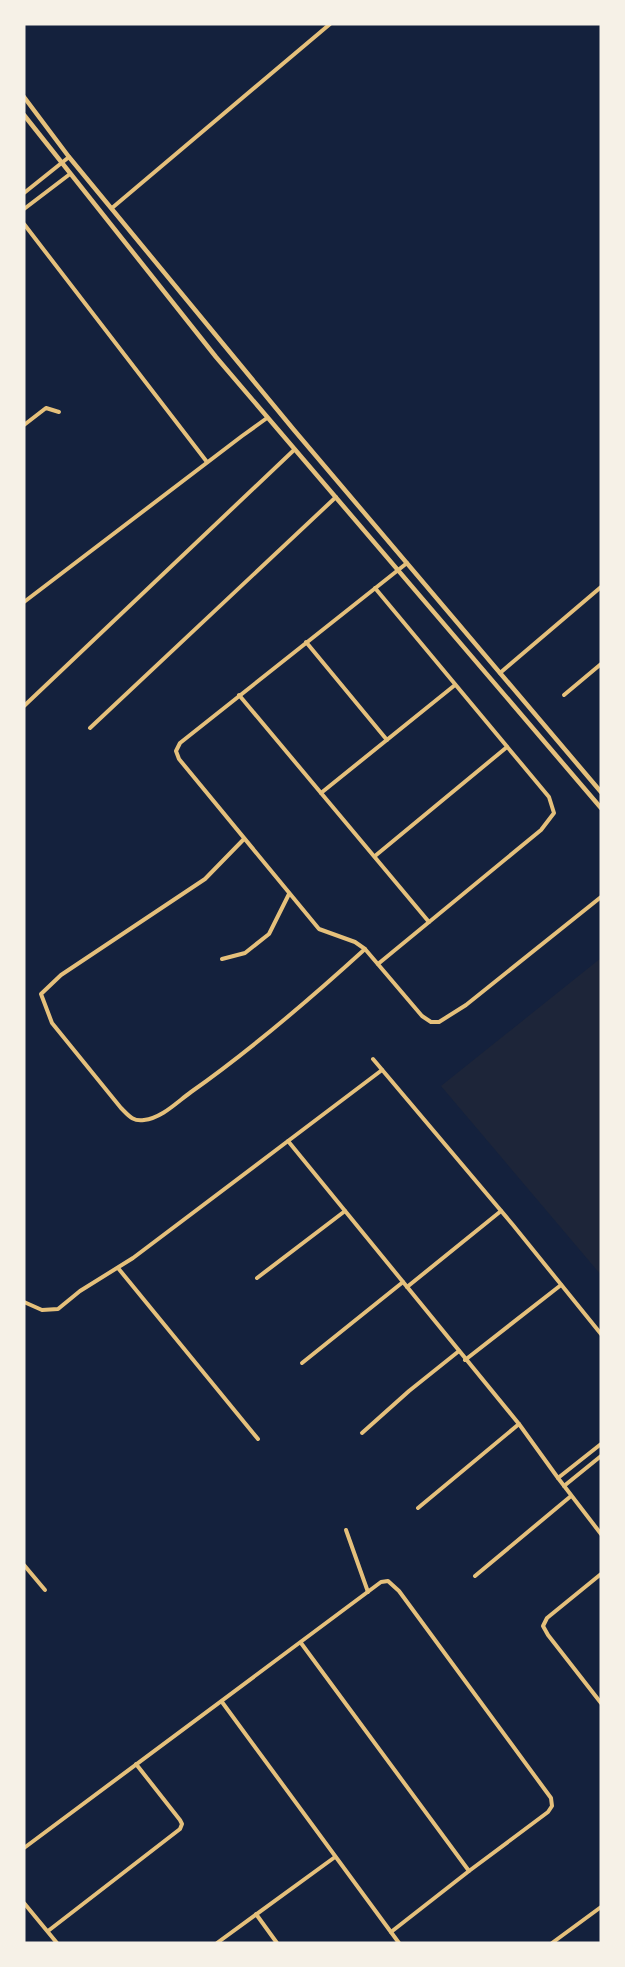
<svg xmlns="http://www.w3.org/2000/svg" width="625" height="1967" font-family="Cabin,sans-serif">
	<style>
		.green { fill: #1d2539 }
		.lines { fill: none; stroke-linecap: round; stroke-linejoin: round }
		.minor { stroke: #e5c07b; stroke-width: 4 }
		.tertiary { stroke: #e5c07b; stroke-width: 4.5 }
	</style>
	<rect width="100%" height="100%" fill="#14213d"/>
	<path class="green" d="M601,958V1275L441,1086Z"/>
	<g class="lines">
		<g class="minor">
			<path d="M24,193L69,157"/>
			<path d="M112,208L330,24"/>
			<path d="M24,209L70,174"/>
			<path d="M24,224L207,462"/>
			<path d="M24,425L46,408L59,412"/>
			<path d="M407,563L180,743L176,751L179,759L319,929L355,942L365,949L422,1016L431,1022H439L466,1005L601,897"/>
			<path d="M375,588L549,797L554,813L541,830L378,964"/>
			<path d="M24,602L242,436L267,418"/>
			<path d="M306,642L387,740"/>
			<path d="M500,673L601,587"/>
			<path d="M239,695L429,922"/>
			<path d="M564,695L601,664"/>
			<path d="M24,706L294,450"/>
			<path d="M90,728L336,497"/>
			<path d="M321,793L455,685"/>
			<path d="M244,839L205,879L61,975L41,994L52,1023L121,1108C128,1115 133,1122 144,1120C162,1118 177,1102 191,1092C252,1049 309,1000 365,949"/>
			<path d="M375,856L507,747"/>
			<path d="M222,959L245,953L269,934L289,894"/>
			<path d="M373,1059L513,1225L601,1334"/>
			<path d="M288,1141L382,1070"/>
			<path d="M118,1268L258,1439"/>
			<path d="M257,1278L345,1211"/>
			<path d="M407,1287L501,1211"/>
			<path d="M24,1302L42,1310L58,1309L80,1291L133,1258L288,1141L519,1424L558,1478L601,1534"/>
			<path d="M465,1360L561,1285"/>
			<path d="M302,1363L403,1282"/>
			<path d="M362,1433L409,1391L459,1351"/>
			<path d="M558,1478L601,1444"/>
			<path d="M564,1486L601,1456"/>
			<path d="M418,1508L519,1424"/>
			<path d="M346,1530L368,1592"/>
			<path d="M24,1565L45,1590"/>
			<path d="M601,1574L547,1618L543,1626L548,1635L601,1703"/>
			<path d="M475,1576L571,1496"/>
			<path d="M301,1643L469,1871"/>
			<path d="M222,1702L399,1943"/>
			<path d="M24,1848L381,1582L388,1581L399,1591L551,1798L552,1806L548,1812L469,1871L391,1932"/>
			<path d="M24,1903L57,1943"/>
			<path d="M256,1914L277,1943"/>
			<path d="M48,1931L180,1829L182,1824L180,1820L136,1764"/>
			<path d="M217,1943L335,1857"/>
			<path d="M552,1943L601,1907"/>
		</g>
		<g class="tertiary">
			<path d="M24,97L69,157L294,430L601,792"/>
			<path d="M24,115L216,357L601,808"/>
		</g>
	</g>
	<rect width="625" height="1967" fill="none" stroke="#f6f1e7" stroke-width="51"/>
</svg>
